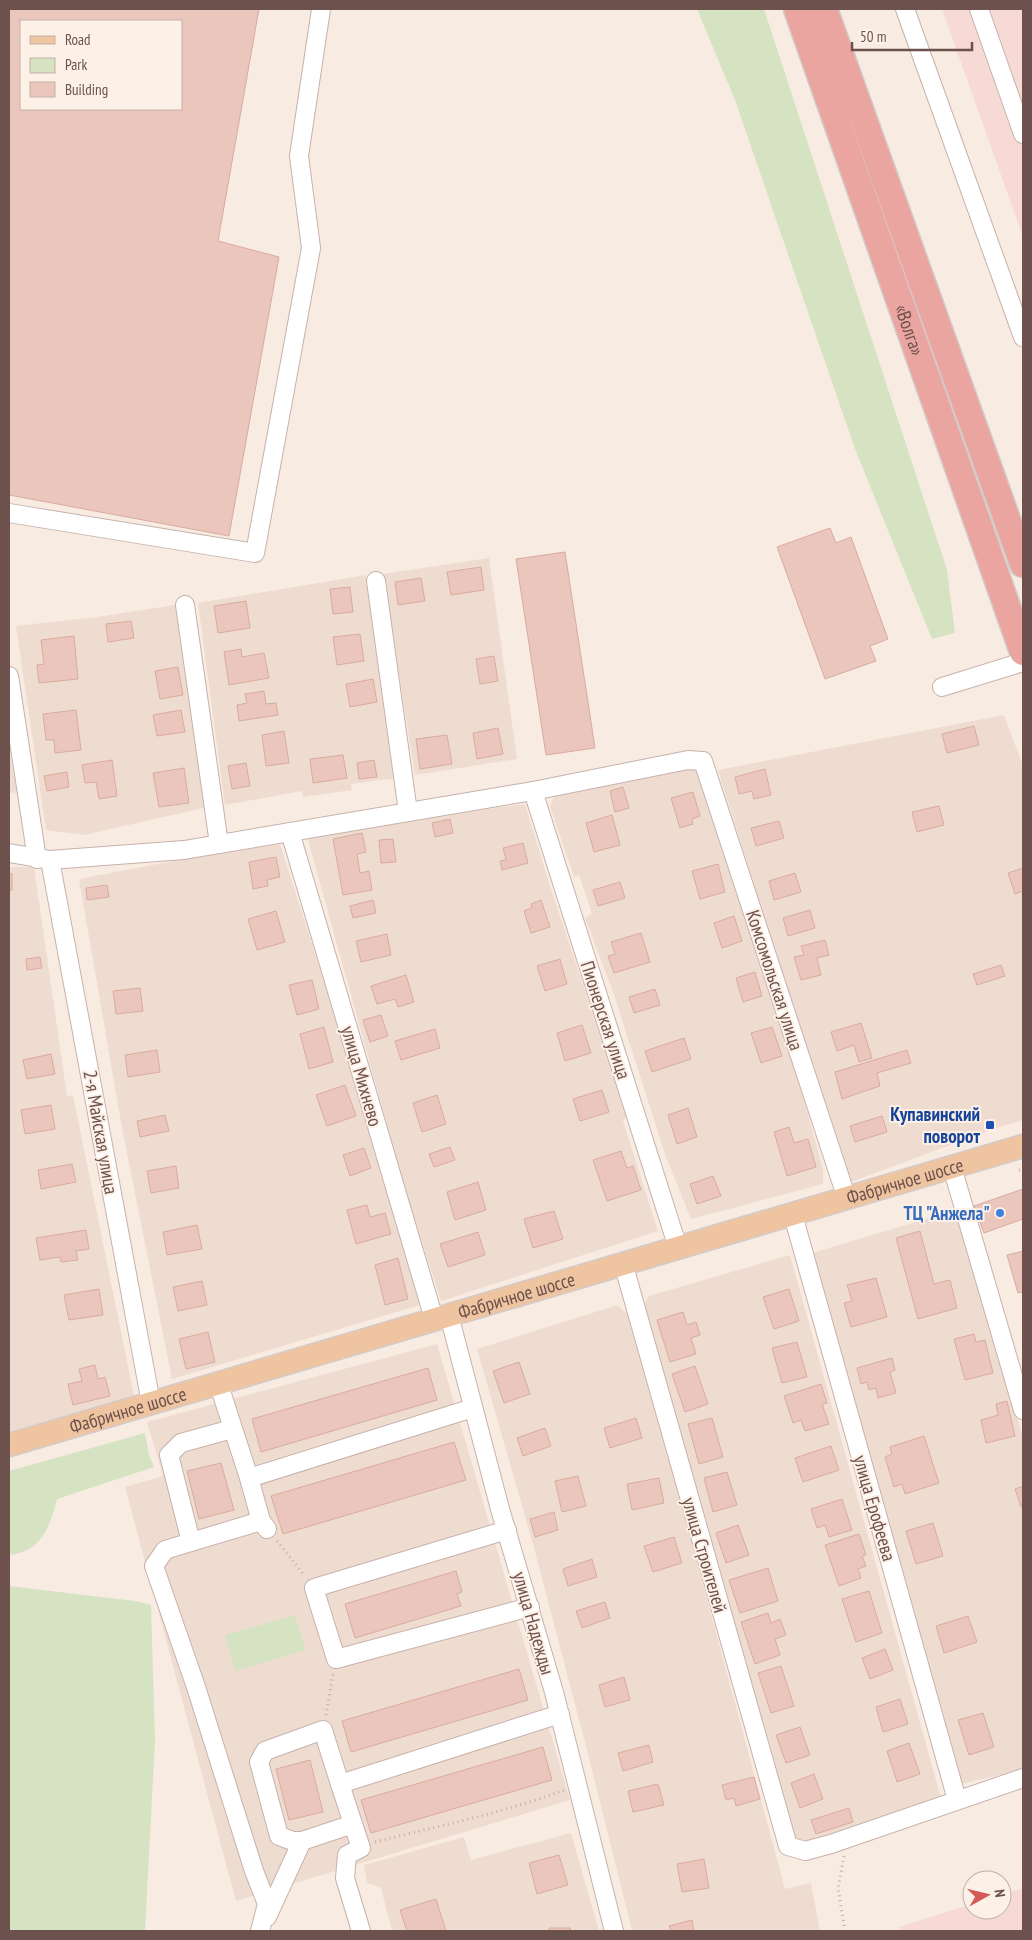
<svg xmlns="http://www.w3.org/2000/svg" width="1032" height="1940" font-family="'PT Sans Narrow',sans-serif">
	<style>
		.residential { fill: #efdcd1 }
		.commercial { fill: #f7dad6 }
		.green { fill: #d6e3c2 }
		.building { fill: #eac6bd; stroke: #daab9f; fill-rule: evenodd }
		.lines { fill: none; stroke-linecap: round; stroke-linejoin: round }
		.minor-casing { stroke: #c7b2ab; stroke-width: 20 }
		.major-casing { stroke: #d3cbc9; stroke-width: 25 }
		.highway-casing { stroke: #d3cbc9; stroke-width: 29 }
		.path { stroke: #ceaaa1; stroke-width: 3; stroke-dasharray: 1 4; stroke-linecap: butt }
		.minor { stroke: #fff; stroke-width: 18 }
		.major { stroke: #efc4a1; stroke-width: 22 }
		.highway { stroke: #eba5a0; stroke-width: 26 }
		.transit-dot { fill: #1a4fb4; stroke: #fcf0e7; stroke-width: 2 }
		.shop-dot { fill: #3f7fe0; stroke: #fcf0e7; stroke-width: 2 }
		.labels { text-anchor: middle; stroke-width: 4; stroke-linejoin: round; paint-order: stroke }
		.street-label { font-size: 19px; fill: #6c514c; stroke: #fcf0e7 }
		.transit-label { font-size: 19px; font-weight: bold; fill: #164399; stroke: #fcf0e7; text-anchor: end }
		.shop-label { font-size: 19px; font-weight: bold; fill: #366cbe; stroke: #fcf0e7; text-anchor: end }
	</style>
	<rect width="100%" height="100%" fill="#f8ebe2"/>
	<g class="residential">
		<path d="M489,558L517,759L415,775L383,574Z"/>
		<path d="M366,575L396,778L351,784L352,790L303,797L302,791L225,805L198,603Z"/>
		<path d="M181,604L208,807L84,835L46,830L16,626L97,617Z"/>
		<path d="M1004,715L1023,766V1120L999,1127L848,1183L718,770Z"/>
		<path d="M9,748L17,793L9,792Z"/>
		<path d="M686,767L698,769L798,1079L823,1169V1184L691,1219L666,1157L613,992L585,918L592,914L579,875L574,877L550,806L554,797Z"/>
		<path d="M525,804L549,883L627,1116L623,1121L658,1231L441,1301L403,1183L307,836L382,823Z"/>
		<path d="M280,844L336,1019L420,1305L172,1379L122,1128L79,879L183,859Z"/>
		<path d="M9,867H34L67,1096L73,1095L134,1396L9,1432Z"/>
		<path d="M956,1210L1023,1437V1770L961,1784L812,1253Z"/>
		<path d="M790,1255L941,1798L809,1842L795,1838L740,1663L642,1308L649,1296Z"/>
		<path d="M618,1305L627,1314L689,1532L785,1889L811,1883L820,1931H632L588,1754L533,1544L477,1349Z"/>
		<path d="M437,1344L570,1800L236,1901L125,1487L163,1476L147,1422Z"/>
		<path d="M571,1833L599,1931H392L381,1888L367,1883L364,1865L464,1837L471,1860Z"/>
	</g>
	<g class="commercial">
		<path d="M942,9H1023V237Z"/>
		<path d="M1023,1888V1931H901L899,1927L972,1904V1910H1002V1895Z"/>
	</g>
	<g class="green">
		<path d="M697,9H764L947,570L955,633L932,639L855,449L735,100Z"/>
		<path d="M145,1433L149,1455L154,1467L57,1499C50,1527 41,1552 9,1555V1471Z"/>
		<path d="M9,1586L135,1601L151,1605L155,1740L145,1931H9Z"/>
		<path d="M295,1615L306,1650L235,1671L225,1635Z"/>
	</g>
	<g class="building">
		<path d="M9,9H259L218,241L279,257L229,536L9,495ZM21,21H181V109H21Z"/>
		<path d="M830,528L836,543L851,537L888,639L870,646L876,661L825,679L777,547Z"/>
		<path d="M565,552L595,748L546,755L516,559Z"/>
		<path d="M481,567L484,590L451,595L447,572Z"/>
		<path d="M421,578L425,601L398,605L395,582Z"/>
		<path d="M350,587L353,612L333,614L330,589Z"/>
		<path d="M246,601L250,628L218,633L214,606Z"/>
		<path d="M131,621L134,638L108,642L106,624Z"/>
		<path d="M360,634L364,661L337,665L333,637Z"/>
		<path d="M74,636L78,679L39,683L37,665L44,664L41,640Z"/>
		<path d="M241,649L242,657L264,653L269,678L229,685L224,652Z"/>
		<path d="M494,656L498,681L480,684L476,659Z"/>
		<path d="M178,667L183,695L160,699L155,671Z"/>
		<path d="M373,679L377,702L350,707L346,684Z"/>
		<path d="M264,691L266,704L276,703L278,715L239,721L237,705L247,703L245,694Z"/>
		<path d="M76,710L81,750L55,753L54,740H46L43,714Z"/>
		<path d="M181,710L185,732L157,736L153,715Z"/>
		<path d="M974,726L979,745L947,753L942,734Z"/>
		<path d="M498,728L503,754L477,759L473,733Z"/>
		<path d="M284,731L289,763L266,766L262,735Z"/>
		<path d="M447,735L452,764L420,769L416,739Z"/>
		<path d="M343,755L347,778L313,783L310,759Z"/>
		<path d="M112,760L117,796L99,799L96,782L85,783L82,765Z"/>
		<path d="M374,760L377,777L359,779L357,763Z"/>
		<path d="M246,763L250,786L232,789L228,766Z"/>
		<path d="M184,768L189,803L159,807L153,773Z"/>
		<path d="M765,769L771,795L754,799L752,791L739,794L735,777Z"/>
		<path d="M67,772L69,787L47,791L44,776Z"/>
		<path d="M623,787L629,808L615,812L610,791Z"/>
		<path d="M693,792L700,816L692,819L693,824L680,828L671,798Z"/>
		<path d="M939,806L944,825L917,832L912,812Z"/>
		<path d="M612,815L620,845L594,852L586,823Z"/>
		<path d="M450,819L453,833L435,837L432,823Z"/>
		<path d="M779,821L784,838L756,846L751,828Z"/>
		<path d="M362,833L366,852L357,854L360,873L369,871L372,890L343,895L333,839Z"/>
		<path d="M393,839L396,862L381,863L379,840Z"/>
		<path d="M523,843L528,863L502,870L500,861L506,860L503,848Z"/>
		<path d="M276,857L280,877L267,880L268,886L253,889L249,862Z"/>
		<path d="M718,864L725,892L700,899L692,871Z"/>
		<path d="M1023,868V891L1015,894L1008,873Z"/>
		<path d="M795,873L801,892L774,900L769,881Z"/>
		<rect x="9" y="874" width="3" height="16"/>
		<path d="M620,882L625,898L598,906L593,890Z"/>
		<path d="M107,885L109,897L87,900L86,888Z"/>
		<path d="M373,900L376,913L353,918L350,906Z"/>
		<path d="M541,900L550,927L531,933L524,911L532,908L531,904Z"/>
		<path d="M810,910L815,928L788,936L783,918Z"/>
		<path d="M276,911L285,942L257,950L248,919Z"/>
		<path d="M734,916L742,941L722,948L714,923Z"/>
		<path d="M641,933L650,962L614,973L608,956L615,954L611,942Z"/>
		<path d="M387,934L391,955L361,962L356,941Z"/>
		<path d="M825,940L829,955L817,958L821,975L801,980L794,957L804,955L801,946Z"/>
		<path d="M40,957L42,968L27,970L26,959Z"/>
		<path d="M560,959L567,984L545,991L537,966Z"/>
		<path d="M1001,965L1005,976L977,985L973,974Z"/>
		<path d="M755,972L762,996L743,1002L736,978Z"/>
		<path d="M406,975L414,1002L398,1007L395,999L377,1004L371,986Z"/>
		<path d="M312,980L319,1009L297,1015L289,985Z"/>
		<path d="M140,988L143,1011L116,1014L113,991Z"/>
		<path d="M655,989L660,1005L634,1013L629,997Z"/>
		<path d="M381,1015L388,1036L370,1042L363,1020Z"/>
		<path d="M861,1023L872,1058L859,1062L854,1045L837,1051L831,1032Z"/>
		<path d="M582,1025L591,1053L565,1061L557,1033Z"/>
		<path d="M324,1027L333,1062L309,1069L300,1034Z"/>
		<path d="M772,1027L782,1056L761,1063L751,1033Z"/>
		<path d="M435,1029L440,1048L401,1060L395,1041Z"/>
		<path d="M684,1038L691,1059L652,1072L645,1051Z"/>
		<path d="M157,1050L160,1072L128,1077L125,1055Z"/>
		<path d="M907,1050L911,1063L877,1073L880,1086L842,1099L835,1072Z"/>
		<path d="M51,1054L55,1074L27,1079L23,1060Z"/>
		<path d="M345,1085L356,1116L327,1126L316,1095Z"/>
		<path d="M602,1090L609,1112L580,1121L573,1099Z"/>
		<path d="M437,1095L446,1124L422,1132L413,1103Z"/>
		<path d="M51,1105L55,1129L25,1134L21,1110Z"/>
		<path d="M688,1108L697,1137L677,1144L668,1115Z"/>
		<path d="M165,1115L169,1131L140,1137L137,1121Z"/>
		<path d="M882,1116L887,1132L855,1142L850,1126Z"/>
		<path d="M789,1127L794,1143L808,1139L816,1167L787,1176L774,1132Z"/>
		<path d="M450,1147L455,1160L434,1167L429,1154Z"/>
		<path d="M364,1148L371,1168L350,1176L343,1155Z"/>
		<path d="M621,1151L627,1168L633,1166L641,1190L607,1201L593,1160Z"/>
		<path d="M72,1164L76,1182L41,1189L38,1170Z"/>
		<path d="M176,1166L179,1188L151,1193L147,1171Z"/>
		<path d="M713,1176L721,1196L697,1204L690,1184Z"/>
		<path d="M478,1182L486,1210L455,1220L447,1192Z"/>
		<path d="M1023,1189V1219L984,1233L974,1206Z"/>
		<path d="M367,1205L370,1217L385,1213L391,1234L356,1244L347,1210Z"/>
		<path d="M554,1211L563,1239L533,1248L524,1219Z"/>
		<path d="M197,1225L202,1249L167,1255L163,1232Z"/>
		<path d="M86,1230L89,1249L76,1251L78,1260L61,1262L60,1257L40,1260L36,1238Z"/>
		<path d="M920,1231L934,1284L950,1280L957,1308L918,1319L896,1238Z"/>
		<path d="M478,1232L485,1255L448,1267L440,1244Z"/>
		<path d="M1023,1251V1292L1018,1293L1007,1255Z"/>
		<path d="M398,1258L408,1299L385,1305L375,1265Z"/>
		<path d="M876,1278L887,1317L851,1327L844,1303L852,1301L847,1285Z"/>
		<path d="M202,1281L207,1305L178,1311L173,1287Z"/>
		<path d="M99,1289L103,1315L69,1320L64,1295Z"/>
		<path d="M789,1289L799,1321L774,1329L763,1297Z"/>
		<path d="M683,1312L687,1325L696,1322L700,1335L691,1338L696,1354L670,1362L657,1320Z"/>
		<path d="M208,1332L215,1362L186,1369L179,1339Z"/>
		<path d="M974,1334L976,1342L985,1340L993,1373L965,1380L954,1339Z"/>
		<path d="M797,1342L807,1377L782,1383L772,1348Z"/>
		<path d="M892,1358L895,1370L890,1372L896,1393L878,1398L876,1388L869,1390L867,1382L861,1384L857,1368Z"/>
		<path d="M519,1362L530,1394L504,1403L493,1371Z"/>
		<path d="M95,1365L98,1379L105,1377L110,1396L73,1405L68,1384L82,1381L79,1369Z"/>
		<path d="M695,1366L708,1404L685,1412L672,1374Z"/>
		<path d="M428,1368L437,1400L261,1452L252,1419Z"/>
		<path d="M821,1384L827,1403L822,1404L829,1424L805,1431L801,1420L793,1423L784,1396Z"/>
		<path d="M1007,1401L1015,1436L986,1443L981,1420L998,1415L996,1404Z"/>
		<path d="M636,1418L642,1438L610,1448L604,1428Z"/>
		<path d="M712,1418L723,1457L699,1464L688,1424Z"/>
		<path d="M545,1428L551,1446L523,1456L517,1438Z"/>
		<path d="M924,1436L939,1483L905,1494L902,1484L894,1487L885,1457L892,1454L890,1447Z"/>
		<path d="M454,1442L466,1480L283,1534L271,1496Z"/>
		<path d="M831,1446L839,1470L803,1482L795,1458Z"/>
		<path d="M221,1463L234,1510L199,1519L187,1471Z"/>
		<path d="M727,1472L737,1505L713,1512L704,1478Z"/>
		<path d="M578,1476L586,1506L562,1512L555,1481Z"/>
		<path d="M659,1478L664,1503L632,1510L627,1484Z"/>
		<path d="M1023,1486V1507H1021L1015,1489Z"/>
		<path d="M842,1499L852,1530L829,1537L825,1525L817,1528L811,1509Z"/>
		<path d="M554,1512L558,1530L535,1537L530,1519Z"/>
		<path d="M933,1523L943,1556L916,1564L906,1531Z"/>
		<path d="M738,1525L749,1555L726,1563L716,1533Z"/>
		<path d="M859,1534L866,1555L862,1556L866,1566L858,1569L861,1578L839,1586L825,1545Z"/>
		<path d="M674,1537L682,1563L653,1572L644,1546Z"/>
		<path d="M592,1559L597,1577L568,1586L563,1569Z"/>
		<path d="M768,1568L778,1601L740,1613L729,1580Z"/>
		<path d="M456,1571L462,1592L457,1594L461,1606L355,1638L345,1604Z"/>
		<path d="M869,1591L882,1633L856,1642L842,1599Z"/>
		<path d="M605,1602L610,1618L582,1628L576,1611Z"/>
		<path d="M768,1613L771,1623L780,1619L786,1635L775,1639L780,1655L755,1664L741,1622Z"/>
		<path d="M968,1616L977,1642L944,1653L936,1626Z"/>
		<path d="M885,1649L893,1670L870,1679L862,1658Z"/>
		<path d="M781,1666L794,1706L771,1713L758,1673Z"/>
		<path d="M519,1669L528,1700L351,1752L342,1721Z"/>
		<path d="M624,1677L630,1700L605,1707L599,1685Z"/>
		<path d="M900,1699L908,1724L883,1732L876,1707Z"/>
		<path d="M983,1713L994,1747L969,1755L958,1720Z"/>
		<path d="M800,1727L810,1755L786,1763L776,1735Z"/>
		<path d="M909,1743L920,1774L897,1782L887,1751Z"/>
		<path d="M649,1745L653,1762L623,1771L618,1753Z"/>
		<path d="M543,1747L552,1780L371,1833L361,1800Z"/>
		<path d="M310,1760L323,1812L289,1820L276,1769Z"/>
		<path d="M814,1774L823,1799L800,1808L791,1783Z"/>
		<path d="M754,1777L760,1799L736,1806L734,1798L726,1800L722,1785Z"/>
		<path d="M658,1784L664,1805L633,1812L628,1791Z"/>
		<path d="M849,1808L853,1822L816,1834L811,1820Z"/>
		<path d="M559,1855L568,1885L537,1894L529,1863Z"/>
		<path d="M704,1859L709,1888L682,1892L677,1864Z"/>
		<path d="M436,1899L446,1931H407L400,1910Z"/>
		<path d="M692,1920L694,1931H671L669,1926Z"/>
		<path d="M550,1928H570L571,1931H547Z"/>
	</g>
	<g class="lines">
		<defs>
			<g id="minor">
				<path d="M905,9L1023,337"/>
				<path d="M979,9L1023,134"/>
				<path d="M9,513L255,553L311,248L299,156L321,9"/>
				<path d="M376,581L408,812"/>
				<path d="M185,605L219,844"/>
				<path d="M9,676L37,859"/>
				<path d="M942,687L1023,662"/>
				<path d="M533,791L678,1248"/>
				<path d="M290,832L434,1319"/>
				<path d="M9,853L50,860L184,850L533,791L688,760L703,761L847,1199"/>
				<path d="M50,860L151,1403"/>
				<path d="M952,1167L1023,1410"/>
				<path d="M793,1215L957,1800"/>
				<path d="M623,1263L788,1846L805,1851L831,1844L1023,1778"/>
				<path d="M449,1315L500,1509L554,1692L614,1931"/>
				<path d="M219,1385L249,1478"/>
				<path d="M232,1429L181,1443L169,1455L191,1542L165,1550L154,1566L196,1687L254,1871L267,1904L260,1931"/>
				<path d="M267,1529L261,1521L249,1478L473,1408"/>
				<path d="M507,1530L314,1588L336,1659L530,1607"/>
				<path d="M191,1542L261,1521"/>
				<path d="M340,1784L560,1714"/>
				<path d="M353,1824L302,1841H293L279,1836L259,1762L265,1751L323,1730C335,1769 348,1809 361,1848L347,1855L345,1878L361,1931"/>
				<path d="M267,1917L302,1841"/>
			</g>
			<g id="major">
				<path id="s1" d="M9,1445L1023,1146"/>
			</g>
			<g id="highway">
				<path id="s2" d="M797,9L1023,652"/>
				<path d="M824,9L1023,564"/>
			</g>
		</defs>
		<use href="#minor" class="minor-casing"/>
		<use href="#major" class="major-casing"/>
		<use href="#highway" class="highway-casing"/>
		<g class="path">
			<path d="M1019,1170L1023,1169"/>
			<path d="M277,1541L304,1575"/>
			<path d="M326,1715L333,1674"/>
			<path d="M375,1842C438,1826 503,1813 564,1790"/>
			<path d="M844,1856L838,1888L845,1931"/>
		</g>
		<use href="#minor" class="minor"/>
		<use href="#major" class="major"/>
		<use href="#highway" class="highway"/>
	</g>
	<rect class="transit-dot" x="985" y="1120" width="10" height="10" rx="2.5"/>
	<circle class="shop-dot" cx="1000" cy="1213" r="5"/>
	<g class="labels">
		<g class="street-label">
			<text dy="7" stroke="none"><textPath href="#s2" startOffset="340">«Волга»</textPath></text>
			<text transform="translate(775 980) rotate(72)" y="7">Комсомольская улица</text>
			<text transform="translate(606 1020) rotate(72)" y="7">Пионерская улица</text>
			<text transform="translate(362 1076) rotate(74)" y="7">улица Михнево</text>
			<text transform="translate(101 1132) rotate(80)" y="7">2-я Майская улица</text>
			<text dy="7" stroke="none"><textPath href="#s1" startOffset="934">Фабричное шоссе</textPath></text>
			<text dy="7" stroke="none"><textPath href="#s1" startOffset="529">Фабричное шоссе</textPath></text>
			<text dy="7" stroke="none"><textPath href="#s1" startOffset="124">Фабричное шоссе</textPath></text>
			<text transform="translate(875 1508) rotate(74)" y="7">улица Ерофеева</text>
			<text transform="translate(705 1555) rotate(74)" y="7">улица Строителей</text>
			<text transform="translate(534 1623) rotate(74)" y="7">улица Надежды</text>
		</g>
		<g class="transit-label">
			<text x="980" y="1121">Купавинский<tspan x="980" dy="22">поворот</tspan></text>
		</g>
		<g class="shop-label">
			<text x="990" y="1220">ТЦ "Анжела"</text>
		</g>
	</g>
	<rect width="1032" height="1940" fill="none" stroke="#6c514c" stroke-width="20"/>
	<rect x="20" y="20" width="162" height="90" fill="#fcf0e7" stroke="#c2b0a9"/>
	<rect x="30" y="36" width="25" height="8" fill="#efc4a1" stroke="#c2b0a9"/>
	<text x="65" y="45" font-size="15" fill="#6c514c">Road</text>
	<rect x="30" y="58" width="25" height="15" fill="#d6e3c2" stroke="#c2b0a9"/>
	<text x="65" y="70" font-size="15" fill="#6c514c">Park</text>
	<rect x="30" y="82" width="25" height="15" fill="#eac6bd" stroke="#c2b0a9"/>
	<text x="65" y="95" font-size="15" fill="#6c514c">Building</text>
	<g transform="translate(987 1895) rotate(82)"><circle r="24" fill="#fcf0e7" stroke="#c2b0a9"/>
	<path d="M0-4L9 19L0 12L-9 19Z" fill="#d35a55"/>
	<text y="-8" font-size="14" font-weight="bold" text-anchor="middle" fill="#6c514c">N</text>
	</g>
	<path d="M852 42v8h120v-8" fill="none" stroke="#6c514c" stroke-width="2.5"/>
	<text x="860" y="42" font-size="15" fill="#6c514c" stroke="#fcf0e7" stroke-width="4" paint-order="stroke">50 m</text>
</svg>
